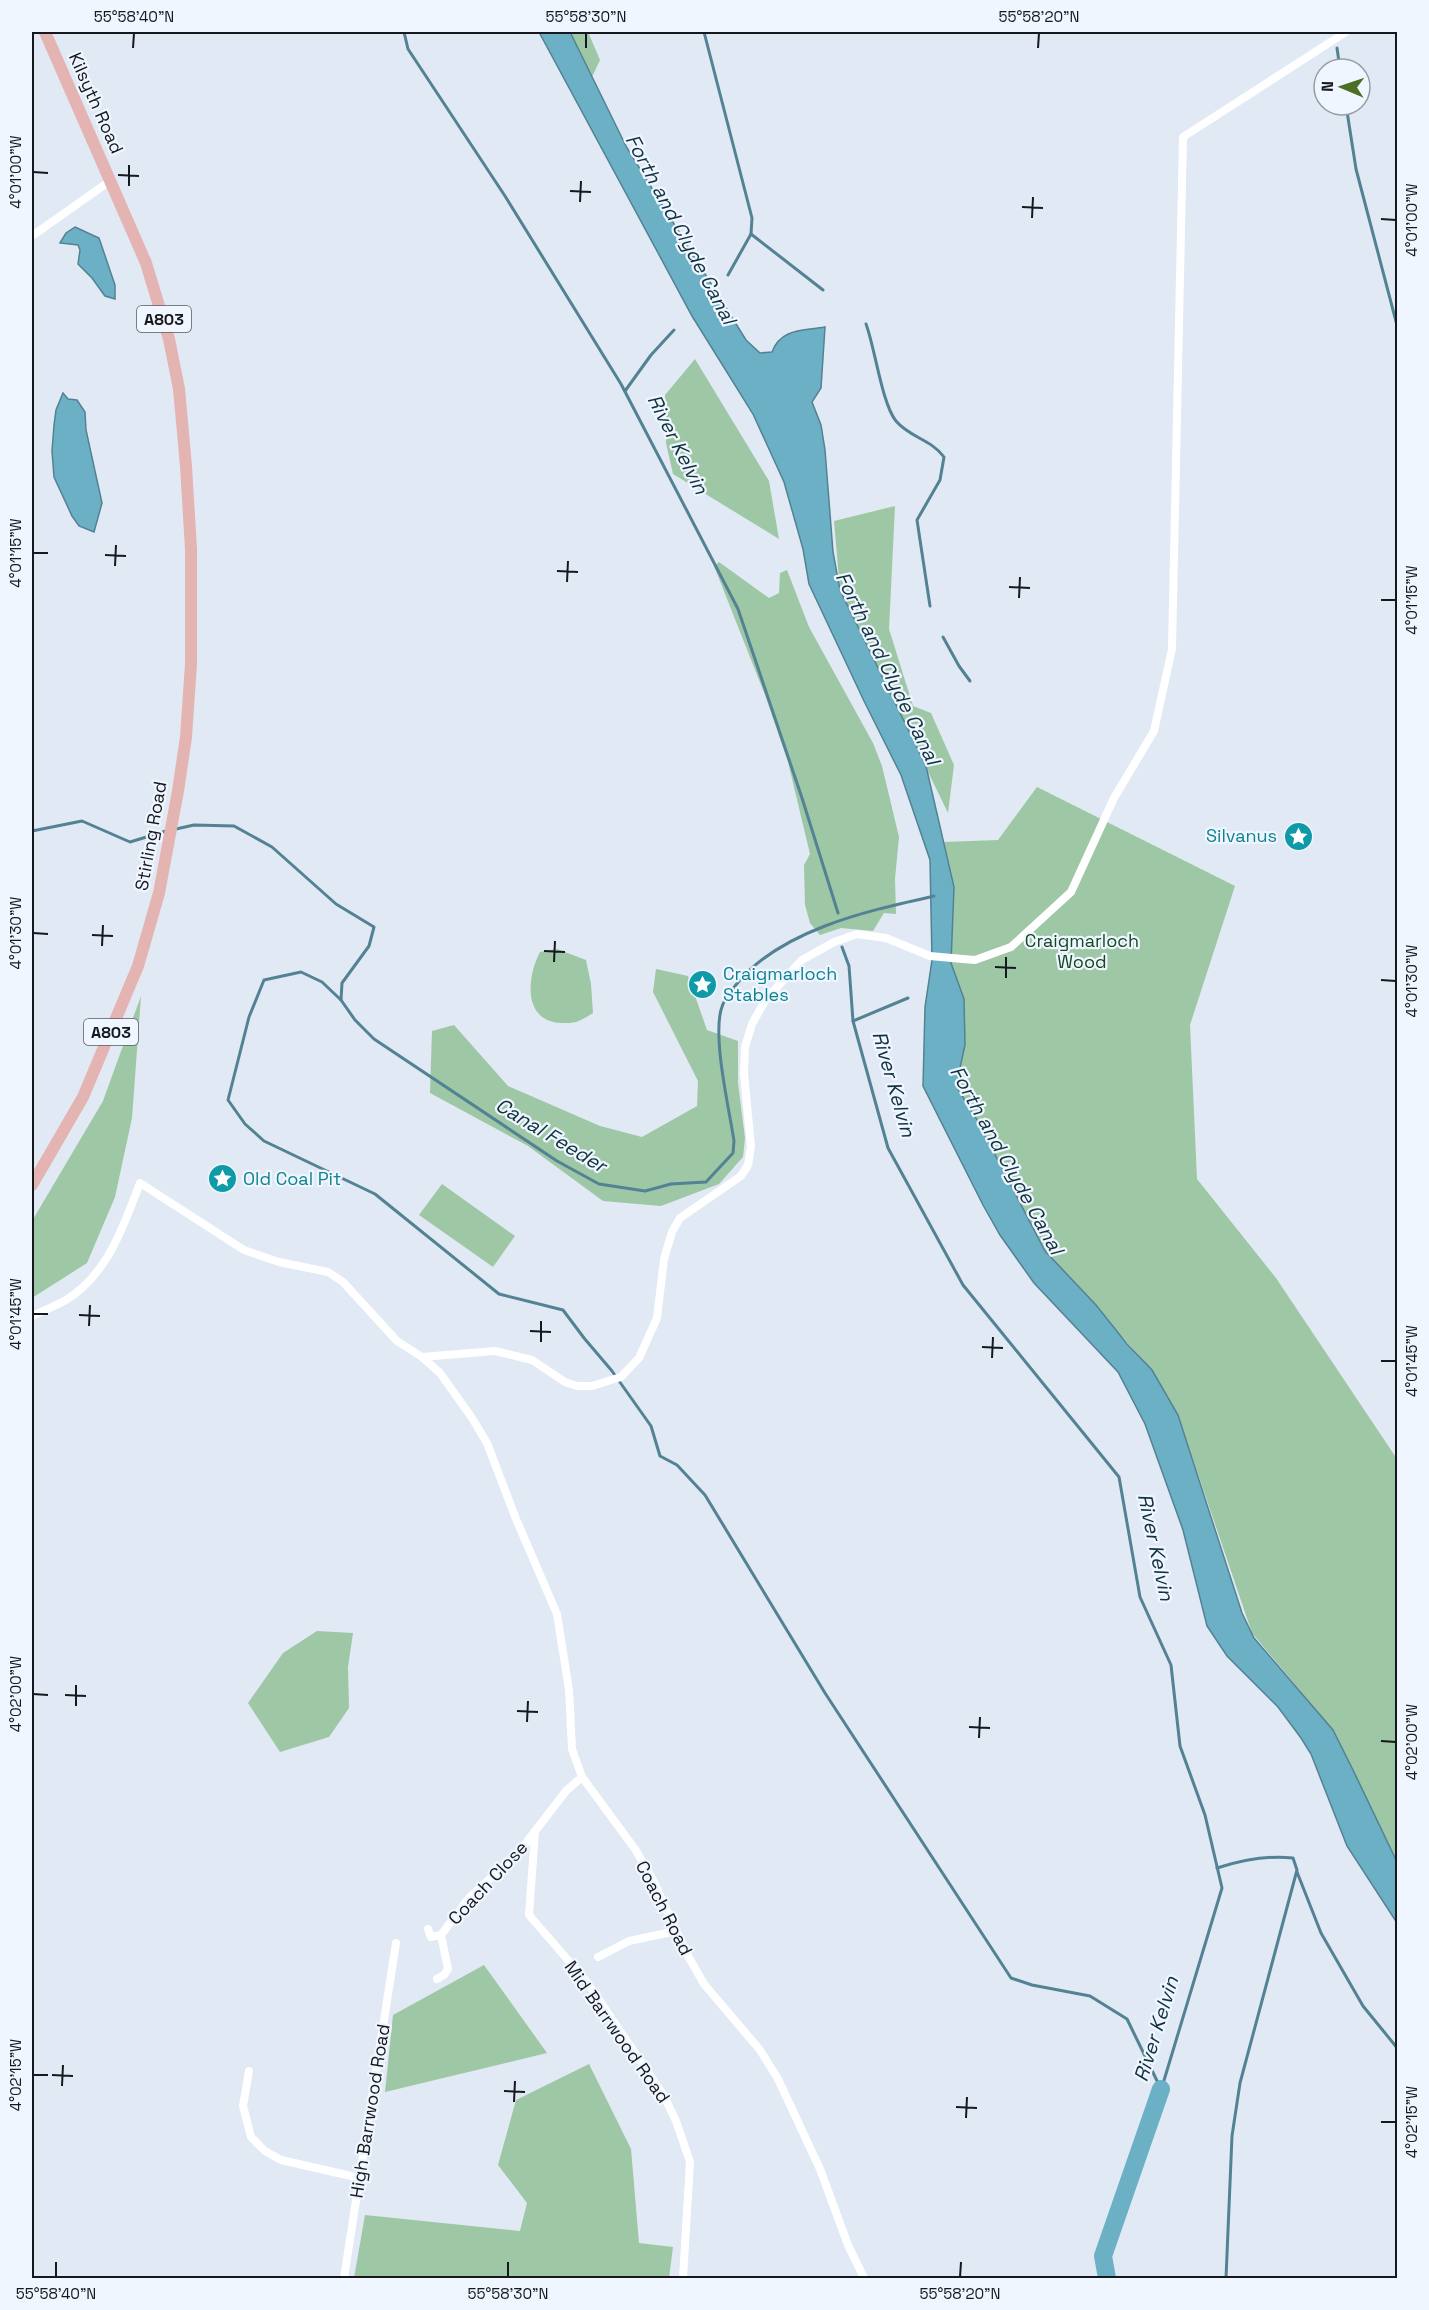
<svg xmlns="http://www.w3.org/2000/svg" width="1429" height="2310" font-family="'Space Grotesk',sans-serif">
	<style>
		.green { fill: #9ec7a5 }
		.water { fill: #6cb0c6; stroke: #528293; stroke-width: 1.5 }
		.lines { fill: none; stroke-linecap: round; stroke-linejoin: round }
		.stream { stroke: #528293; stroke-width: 3 }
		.river { stroke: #6cb0c6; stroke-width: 18 }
		.street { stroke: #fff; stroke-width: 8 }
		.primary { stroke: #e4b4b2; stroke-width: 12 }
		.ticks { fill: none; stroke: #15181c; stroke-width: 2 }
		.labels { text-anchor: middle; stroke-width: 4.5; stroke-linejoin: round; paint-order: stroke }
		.shield { fill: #f0f6ff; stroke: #575b60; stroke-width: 1.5 }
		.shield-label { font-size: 16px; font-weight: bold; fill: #15181c }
		.street-label { font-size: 18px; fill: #15181c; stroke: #f0f6ff }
		.culture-label { font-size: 18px; fill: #0d838f; stroke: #f0f6ff; text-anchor: start }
		.park-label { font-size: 18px; fill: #134822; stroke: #f0f6ff }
		.water-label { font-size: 20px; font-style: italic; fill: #10323c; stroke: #f0f6ff }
		.neatline { fill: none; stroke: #15181c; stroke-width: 2 }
		.ticks-label { font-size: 15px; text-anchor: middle; fill: #15181c }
	</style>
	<rect width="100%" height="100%" fill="#e1e9f4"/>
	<g class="green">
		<path d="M570,32H588L600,60L592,77Z"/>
		<path d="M695,359L769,481L779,539L673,474L666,443L665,395Z"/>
		<path d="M895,506L889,629L913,706L931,713L954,765L948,813L840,590L834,521Z"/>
		<path d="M719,562L769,598L779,593L780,573L787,570L809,627L873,743L882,766L899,837L895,879L896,914L884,913L873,931L841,928L820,935L810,923L805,905L804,865L810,854L788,762L765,695L714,566Z"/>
		<path d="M1037,787L1235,886L1190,1025L1197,1179L1276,1278L1397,1459V1861L1333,1730L1252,1633L1178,1415L1152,1370L1045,1251L976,1118L956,1086L965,1045L964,999L951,963L954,887L944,842L998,840Z"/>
		<path d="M557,949L586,960L591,984L593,1013C588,1016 582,1020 576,1022C572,1023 567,1023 562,1023C522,1022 527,977 540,952Z"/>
		<path d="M656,969L688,976L707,1030L738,1041V1083L745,1138L743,1157L719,1184L661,1206L603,1201L528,1146L430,1093L432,1031L454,1025L508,1086L600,1126L642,1137L697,1106L698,1081L653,992Z"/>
		<path d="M141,996L132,1118L115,1197L87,1263L32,1298V1221L103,1101Z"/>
		<path d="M442,1184L515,1236L493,1267L419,1215Z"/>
		<path d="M317,1631L353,1633L348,1667L349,1708L329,1737L280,1752L248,1703L283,1653Z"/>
		<path d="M484,1965L547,2053L385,2092L393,2015Z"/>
		<path d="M589,2064L631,2149L639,2243L673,2247L669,2278H354L365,2215L520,2231L527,2203L498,2165L516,2100Z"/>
	</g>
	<g class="water">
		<path d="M539,32H570L627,148L746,340L760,353L772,352C781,328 803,331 825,327L821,388L812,402L821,425L825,450L833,552L840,590L926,766L954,887L951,963L964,999L965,1045L956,1086L976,1118L1045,1251L1096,1305L1127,1344L1152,1370L1178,1415L1242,1613L1254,1638L1333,1730L1353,1770L1397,1862V1923L1347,1846L1311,1754L1301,1738L1278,1707L1227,1656L1207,1626L1183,1530L1145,1424L1118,1372L1034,1283L1000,1235L983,1205L923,1086L925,1007L932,960L930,860L901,775L864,701L809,584L803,549L784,482L753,414L692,316Z"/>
		<path d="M75,227L99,238L115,285V299L105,296L92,278L78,264L80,250L78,245L60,243L66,233Z"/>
		<path d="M63,393L68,399L77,400L85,412L86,430L102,503L94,532L79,526L72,516L54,477L52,451L54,425L56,410Z"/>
	</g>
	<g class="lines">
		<g class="stream">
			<path d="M404,32L408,49L505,196L621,384L738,609L802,798L838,913"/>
			<path d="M704,32L752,218L751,234L728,275"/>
			<path d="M1337,48L1340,69"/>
			<path d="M1346,105L1356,169L1398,329"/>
			<path d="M751,234L823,290"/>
			<path d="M866,324C875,348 882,404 896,421C909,437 932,440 944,457L940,480L917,520L930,606"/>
			<path d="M625,391L651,355L674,330"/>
			<path d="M943,637L959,666L970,681"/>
			<path d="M176,829L194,825L234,826L272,847L336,904L374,927L369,946L342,983L341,1000L322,982L301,972L264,980L249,1017L228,1100L245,1124L264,1141L375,1194L499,1294L563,1310L584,1338L612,1371L651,1426L660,1456L677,1465L705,1495L825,1693L1011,1978L1032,1985L1090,1996L1127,2019L1161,2089"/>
			<path d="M32,831L82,821L130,842L166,831"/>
			<path d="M842,947L849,966L853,1021L888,1148L963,1285L1119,1477L1140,1597L1171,1665L1180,1746L1205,1815L1222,1888L1162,2087"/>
			<path d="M341,1000L355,1020L374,1039L557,1161L599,1184L645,1191L671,1184L706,1182L733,1153L734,1141C729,1108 713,1040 721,1010C723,1001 729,993 735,986C779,930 867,911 934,896"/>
			<path d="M853,1021L908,998"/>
			<path d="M1217,1868C1242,1860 1267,1855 1293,1858L1297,1870L1240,2083L1232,2136L1226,2278"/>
			<path d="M1297,1872L1321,1933L1363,2006L1398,2049"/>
		</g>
		<path class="river" d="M1107,2278L1103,2256L1161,2089"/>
		<g class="street">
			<path d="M32,236L110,181"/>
			<path d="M32,1316C43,1311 55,1306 66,1300C108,1274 123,1227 140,1183L244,1250L279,1262L328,1272L343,1282L397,1341L422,1357L495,1351L532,1360L565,1382L577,1386H592L621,1377L639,1358L657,1318L664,1259L672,1232L680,1218L741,1176L748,1165L751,1147L744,1073L745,1047L752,1024L766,999L802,960L834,942L857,934L886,938L930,956L963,959L975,960L1011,947L1071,892L1114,798L1154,731L1172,649L1183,137L1346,32"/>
			<path d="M422,1357L440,1373L472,1418L487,1443L516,1519L557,1614L569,1690L572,1749L582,1777L635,1849L653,1880L687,1954L704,1984L760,2050L778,2079L820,2169L848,2245L864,2278"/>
			<path d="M535,1832L529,1915L587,1982L664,2096L676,2121L690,2162L683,2278"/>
			<path d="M428,1929L431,1937L441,1935L469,1898L519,1852L566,1791L582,1777"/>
			<path d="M598,1957L629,1941L676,1931"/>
			<path d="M437,1979L444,1975L448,1969L441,1935"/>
			<path d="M249,2071L243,2106L251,2137L265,2151L281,2160L360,2178"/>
			<path d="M344,2278L396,1943"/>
		</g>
		<path class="primary" d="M32,1185L83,1097L138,966L159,893L178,791L186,737L191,664V549L186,466L179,389L169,339L146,263L45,32"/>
	</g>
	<path class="ticks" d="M133,48L134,33M586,48V33M1038,48L1039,33M33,172L48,173M118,175L139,176M129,186V165M570,191L591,192M580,202L581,181M1022,207L1043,208M1032,218L1033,197M1381,219L1396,220M33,553H48M105,555L126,556M115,566L116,545M557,571L578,572M567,582L568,561M1009,587L1030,588M1019,598L1020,577M1381,600H1396M33,933L48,934M92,935L113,936M102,946L103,925M544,951L565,952M554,962L555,941M995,967L1016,968M1006,978V957M1381,980L1396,981M33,1314H48M79,1315L100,1316M89,1326L90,1305M530,1331L551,1332M541,1342V1321M982,1347L1003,1348M992,1358L993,1337M1381,1361H1396M33,1694L48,1695M65,1695L86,1696M76,1706V1685M517,1711L538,1712M527,1722L528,1701M969,1727L990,1728M979,1738L980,1717M1381,1741L1396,1742M33,2075H48M52,2075L73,2076M62,2086L63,2065M504,2091L525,2092M514,2102L515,2081M956,2107L977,2108M966,2118L967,2097M1381,2122H1396M56,2277V2262M508,2277V2262M960,2277L961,2262"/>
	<defs>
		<symbol id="sight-disc" viewBox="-11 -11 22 22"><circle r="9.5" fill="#0f9aa8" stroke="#f0f6ff"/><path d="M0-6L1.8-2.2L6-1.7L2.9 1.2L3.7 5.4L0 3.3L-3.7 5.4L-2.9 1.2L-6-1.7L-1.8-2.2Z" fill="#fff"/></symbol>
	</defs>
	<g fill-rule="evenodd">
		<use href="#sight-disc" x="1282" y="820" width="33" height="33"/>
		<use href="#sight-disc" x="686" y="968" width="33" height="33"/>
		<use href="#sight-disc" x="206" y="1162" width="33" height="33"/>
	</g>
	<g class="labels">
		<g class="shield">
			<rect x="137" y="306" width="54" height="26" rx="4.5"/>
			<rect x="84" y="1019" width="54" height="26" rx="4.5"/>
		</g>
		<g class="shield-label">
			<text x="164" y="325">A803</text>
			<text x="111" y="1038">A803</text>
		</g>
		<g class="street-label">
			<text transform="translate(96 103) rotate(66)" y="6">Kilsyth Road</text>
			<text transform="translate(151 836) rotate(-80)" y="6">Stirling Road</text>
			<text transform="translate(488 1883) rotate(-47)" y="6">Coach Close</text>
			<text transform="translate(664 1908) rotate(63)" y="6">Coach Road</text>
			<text transform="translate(617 2032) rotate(55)" y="6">Mid Barrwood Road</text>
			<text transform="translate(370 2111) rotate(-81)" y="6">High Barrwood Road</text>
		</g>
		<g class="culture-label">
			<text x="1277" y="842" text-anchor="end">Silvanus</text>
			<text x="723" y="980">Craigmarloch<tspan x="723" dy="21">Stables</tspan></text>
			<text x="243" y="1185">Old Coal Pit</text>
		</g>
		<g class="park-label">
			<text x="1082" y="947">Craigmarloch<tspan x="1082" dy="21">Wood</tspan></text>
		</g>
		<g class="water-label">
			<text transform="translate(681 229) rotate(62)" y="7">Forth and Clyde Canal</text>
			<text transform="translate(678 444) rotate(63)" y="7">River Kelvin</text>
			<text transform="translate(888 668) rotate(64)" y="7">Forth and Clyde Canal</text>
			<text transform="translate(894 1084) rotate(74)" y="7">River Kelvin</text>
			<text transform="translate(551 1135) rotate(31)" y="7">Canal Feeder</text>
			<text transform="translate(1007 1160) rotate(61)" y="7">Forth and Clyde Canal</text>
			<text transform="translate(1156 1547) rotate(78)" y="7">River Kelvin</text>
			<text transform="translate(1156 2029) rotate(-73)" y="7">River Kelvin</text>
		</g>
	</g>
	<rect width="1429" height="2310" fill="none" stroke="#f0f6ff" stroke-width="66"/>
	<g transform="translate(1342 87) rotate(272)"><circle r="28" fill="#f0f6ff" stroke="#989da4" stroke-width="1.5"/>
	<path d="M0-4.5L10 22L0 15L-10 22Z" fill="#4c6e25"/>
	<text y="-9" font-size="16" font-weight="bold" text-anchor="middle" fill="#15181c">N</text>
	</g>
	<rect x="33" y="33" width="1363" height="2244" class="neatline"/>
	<g class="ticks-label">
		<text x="134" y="22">55°58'40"N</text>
		<text x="586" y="22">55°58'30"N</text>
		<text x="1039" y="22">55°58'20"N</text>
		<text transform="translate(16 172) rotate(-90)" y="5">4°01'00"W</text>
		<text transform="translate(1412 220) rotate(-90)" y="5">4°01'00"W</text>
		<text transform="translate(16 553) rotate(-90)" y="5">4°01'15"W</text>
		<text transform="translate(1412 600) rotate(-90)" y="5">4°01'15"W</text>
		<text transform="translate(16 933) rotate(-90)" y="5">4°01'30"W</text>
		<text transform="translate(1412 981) rotate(-90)" y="5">4°01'30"W</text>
		<text transform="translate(16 1314) rotate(-90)" y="5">4°01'45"W</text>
		<text transform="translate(1412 1361) rotate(-90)" y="5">4°01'45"W</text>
		<text transform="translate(16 1694) rotate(-90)" y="5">4°02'00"W</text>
		<text transform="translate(1412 1742) rotate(-90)" y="5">4°02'00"W</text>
		<text transform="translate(16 2075) rotate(-90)" y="5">4°02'15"W</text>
		<text transform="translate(1412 2122) rotate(-90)" y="5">4°02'15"W</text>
		<text x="56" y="2299">55°58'40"N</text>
		<text x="508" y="2299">55°58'30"N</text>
		<text x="960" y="2299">55°58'20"N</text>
	</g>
</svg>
